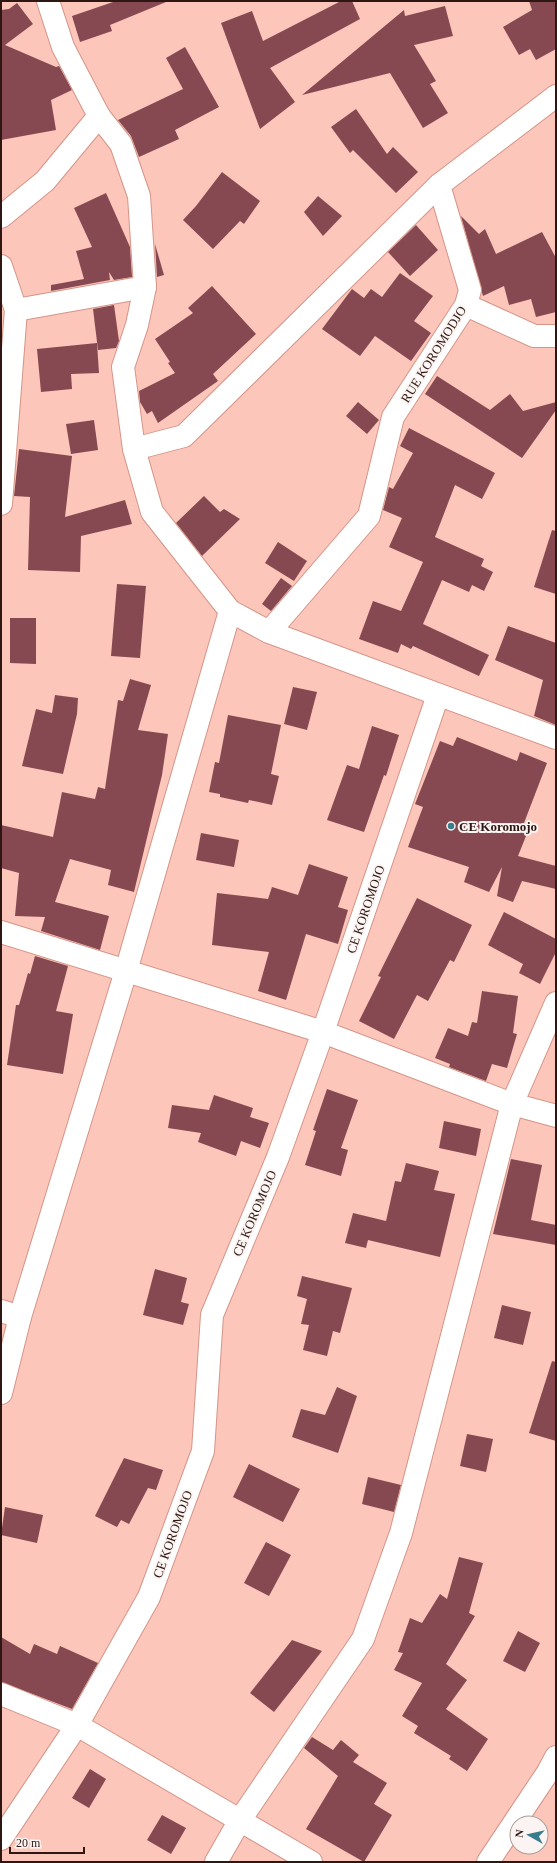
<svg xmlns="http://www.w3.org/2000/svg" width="557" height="1863" font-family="'Times New Roman',serif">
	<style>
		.building { fill: #874951 }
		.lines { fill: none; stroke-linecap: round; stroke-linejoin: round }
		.minor-casing { stroke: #d59588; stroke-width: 24 }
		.minor { stroke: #fff; stroke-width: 22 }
		.poi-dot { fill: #387d8b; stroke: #fbf4f2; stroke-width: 1.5 }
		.labels { text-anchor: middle; stroke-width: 4; stroke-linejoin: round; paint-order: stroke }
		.street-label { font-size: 13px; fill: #2e1712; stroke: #fbf4f2 }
		.poi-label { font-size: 13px; font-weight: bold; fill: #2e1712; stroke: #fbf4f2; text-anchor: start }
	</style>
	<rect width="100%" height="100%" fill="#fcc6ba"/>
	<g class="building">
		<path d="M116,1L166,2L110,25L112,31L80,42L72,16Z"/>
		<path d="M341,1H352L360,19L270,68L295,102L260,129L221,23L252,11L263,41Z"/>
		<path d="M529,1H556V49L536,60L530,49L519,55L503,27L532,10Z"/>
		<path d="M17,3L33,24L5,45L56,67L59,66L72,90L51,100L56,130L1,140V10L9,9Z"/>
		<path d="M445,6L453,36L414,45L436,81L430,84L448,113L423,128L390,73L302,95L404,10L405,16Z"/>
		<path d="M185,47L219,107L175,130L179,139L139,157L131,136L118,120L183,89L166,58Z"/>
		<path d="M356,109L387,154L393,147L418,172L396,193L353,150L350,153L331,127Z"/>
		<path d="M222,172L260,201L244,224L240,221L213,249L183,220L196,206Z"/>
		<path d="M106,193L130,247L132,277L114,280L109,272L110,280L51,291V285L84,279L76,251L92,247L74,208Z"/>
		<path d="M318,196L342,216L323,236L304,212Z"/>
		<path d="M461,216L479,234L485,229L496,254L542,232L556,258V312L536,317L531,299L509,305L504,286L483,296Z"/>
		<path d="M416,225L438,250L410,276L388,252Z"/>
		<path d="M155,244L164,275L157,277Z"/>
		<path d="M400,273L433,296L414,321L431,333L411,361L375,336L360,356L322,329L352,289L364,298L371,289L382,297Z"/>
		<path d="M212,286L256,334L213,374L218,381L158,423L152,411L147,414L140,402L139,391L175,373L168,363L170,362L155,339L193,313L188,308Z"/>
		<path d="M114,305L119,341L116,348L98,350L93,309Z"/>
		<path d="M97,343L99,373L71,374L72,389L41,392L37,349Z"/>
		<path d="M437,376L490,410L510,394L523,411L556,402V410L522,458L425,394Z"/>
		<path d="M358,402L379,420L367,434L346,416Z"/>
		<path d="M94,420L98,450L71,454L66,424Z"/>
		<path d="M409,428L495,473L482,499L455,485L435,537L484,559L481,566L493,572L484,591L472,585L469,592L442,580L423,624L489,655L479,676L413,646L411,649L401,644L398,653L359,639L373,601L401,611L423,562L389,547L402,518L383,510L389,487L393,489L413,453L400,446Z"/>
		<path d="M19,449L72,456L65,517L125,500L132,524L81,536L80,572L28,570L30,497L14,496Z"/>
		<path d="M204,496L220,512L224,509L240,519L202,556L176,523Z"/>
		<path d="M552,530L556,531V594L534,587Z"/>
		<path d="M278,542L307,561L294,581L265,563Z"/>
		<path d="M281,578L292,586L271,611L262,604Z"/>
		<path d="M117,584L146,586L140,658L111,656Z"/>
		<path d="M10,618H36V664L10,663Z"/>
		<path d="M508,626L556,643V725L534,716L543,680L495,660Z"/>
		<path d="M130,679L151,685L138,730L168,734L162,775L134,892L108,885L111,870L70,859L55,902L109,916L100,950L41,931L45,917L15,916L19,873L1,868V825L53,837L62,792L95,799L98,787L105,789L118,700L123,701Z"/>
		<path d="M293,687L317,692L307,730L284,724Z"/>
		<path d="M55,695L78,698L77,714L63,774L22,766L36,709L52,713Z"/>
		<path d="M228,715L281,725L271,774L279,776L272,805L249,800L248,803L220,797V794L209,792L215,762L219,763Z"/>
		<path d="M372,726L399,735L386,776L384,775L364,832L327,820L347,765L359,769Z"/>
		<path d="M457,737L517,761L520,752L547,763L524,823L530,826L518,856L556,866V889L522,881L513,902L497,896L502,867L489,892L464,882L469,867L408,847L423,807L415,804L440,741L453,746Z"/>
		<path d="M201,833L239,840L234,867L196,860Z"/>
		<path d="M309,864L348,877L338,907L348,910L338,944L306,934L286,1000L258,991L269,952L212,945L217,893L268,899L272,887L298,895Z"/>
		<path d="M417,898L472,925L454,962L450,960L428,1001L417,995L394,1039L359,1021L381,977L378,976Z"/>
		<path d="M504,912L556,939V952L540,984L519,973L523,964L488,945Z"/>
		<path d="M35,956L68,966L56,1011L73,1014L63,1074L7,1065L16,1005H19L28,973L30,974Z"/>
		<path d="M482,991L518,996L513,1033L517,1034L507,1068L492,1064L486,1081L449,1067L450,1064L435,1058L448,1028L468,1036L472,1022L477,1023Z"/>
		<path d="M327,1089L358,1100L341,1148L348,1150L341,1176L305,1165L316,1131L313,1130Z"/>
		<path d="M214,1095L253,1108L250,1117L269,1123L260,1148L241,1141L236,1156L198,1142L201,1133L168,1128L172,1105L209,1110Z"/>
		<path d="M444,1121L481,1129L476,1156L439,1148Z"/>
		<path d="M511,1159L542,1165L531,1220L556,1225V1245L493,1234Z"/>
		<path d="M406,1163L439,1171L434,1190L455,1194L440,1257L368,1240L366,1248L345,1243L353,1213L386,1221L395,1181L401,1182Z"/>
		<path d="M155,1269L187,1278L181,1302L189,1304L183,1325L143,1315Z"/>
		<path d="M302,1276L352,1288L340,1333L333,1331L327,1356L303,1350L309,1325L301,1324L307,1299L297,1296Z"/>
		<path d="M502,1305L531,1312L523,1345L494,1338Z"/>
		<path d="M552,1361L556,1362V1441L529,1433Z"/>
		<path d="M337,1387L357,1396L338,1453L292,1437L301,1409L325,1415Z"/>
		<path d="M467,1434L493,1439L486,1472L460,1466Z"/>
		<path d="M124,1458L163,1470L156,1490L148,1488L129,1524L121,1520L117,1527L95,1516Z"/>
		<path d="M249,1464L300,1489L283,1522L233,1497Z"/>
		<path d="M368,1477L401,1485L394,1512L362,1504Z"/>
		<path d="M5,1507L43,1515L37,1543L1,1535Z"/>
		<path d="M266,1542L291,1555L269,1596L244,1583Z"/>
		<path d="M459,1557L483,1563L469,1613L475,1616L446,1664L467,1680L446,1709L488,1739L467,1771L449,1759L451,1756L414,1733L418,1726L402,1716L422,1683L394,1670L403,1653L398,1652L410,1618L422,1623L440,1594L447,1599Z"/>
		<path d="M518,1631L540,1643L525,1672L503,1661Z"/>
		<path d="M1,1637L30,1654L34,1644L57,1654L60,1646L98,1663L72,1709L1,1682Z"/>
		<path d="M292,1640L322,1651L274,1712L250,1693Z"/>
		<path d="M312,1737L333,1750L341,1740L359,1755L353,1762L387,1783L374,1804L392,1815L364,1862L306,1829L338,1776L304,1748Z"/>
		<path d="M90,1769L106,1779L89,1808L72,1798Z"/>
		<path d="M162,1815L186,1828L171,1854L147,1840Z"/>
	</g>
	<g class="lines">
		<defs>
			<g id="minor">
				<path d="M48,1L63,47L99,116L121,144L139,196L145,287L137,325L123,367L134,449L152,512L230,611L269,632L556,738"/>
				<path d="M1,217L45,181L99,116"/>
				<path d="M1,266L16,310L1,504"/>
				<path d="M466,305L534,336H556"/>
				<path d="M16,310L145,287"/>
				<path d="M134,449L184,436L439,185"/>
				<path d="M269,632L369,516L393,417L466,305L470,290L439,185L556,96"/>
				<path d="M1,932L323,1032L512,1104L556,1116"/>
				<path d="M1,1311L20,1317"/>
				<path d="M1,1393L20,1317L126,971L230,611"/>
				<path d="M1,1694L77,1725L311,1862"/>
				<path d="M1,1839L77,1725L149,1597L203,1451L212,1315L278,1157L323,1032L438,695"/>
				<path d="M216,1862L240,1820L363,1639L401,1533L512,1104L556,1003"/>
				<path d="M488,1862L548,1772L556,1757"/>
			</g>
		</defs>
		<use href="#minor" class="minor-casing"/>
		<use href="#minor" class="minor"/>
	</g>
	<circle class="poi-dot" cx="451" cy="826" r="4"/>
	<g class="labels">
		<g class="street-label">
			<text transform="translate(433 354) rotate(-58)" y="5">RUE KOROMODJO</text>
			<text transform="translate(365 909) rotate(-71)" y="5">CE KOROMOJO</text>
			<text transform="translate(254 1213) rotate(-67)" y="5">CE KOROMOJO</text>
			<text transform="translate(172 1534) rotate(-70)" y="5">CE KOROMOJO</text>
		</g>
		<g class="poi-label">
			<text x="459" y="831">CE Koromojo</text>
		</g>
	</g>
	<rect width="557" height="1863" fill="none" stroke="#2e1712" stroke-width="4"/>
	<g transform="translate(529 1835) rotate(278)"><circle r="19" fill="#fbf4f2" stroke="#a99c98"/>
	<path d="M0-3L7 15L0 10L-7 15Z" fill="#387d8b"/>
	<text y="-6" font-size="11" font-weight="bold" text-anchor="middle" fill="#2e1712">N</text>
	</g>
	<path d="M10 1847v6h74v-6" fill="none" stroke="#2e1712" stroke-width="2"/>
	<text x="16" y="1847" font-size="12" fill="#2e1712" stroke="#fbf4f2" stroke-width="3" paint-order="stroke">20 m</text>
</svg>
